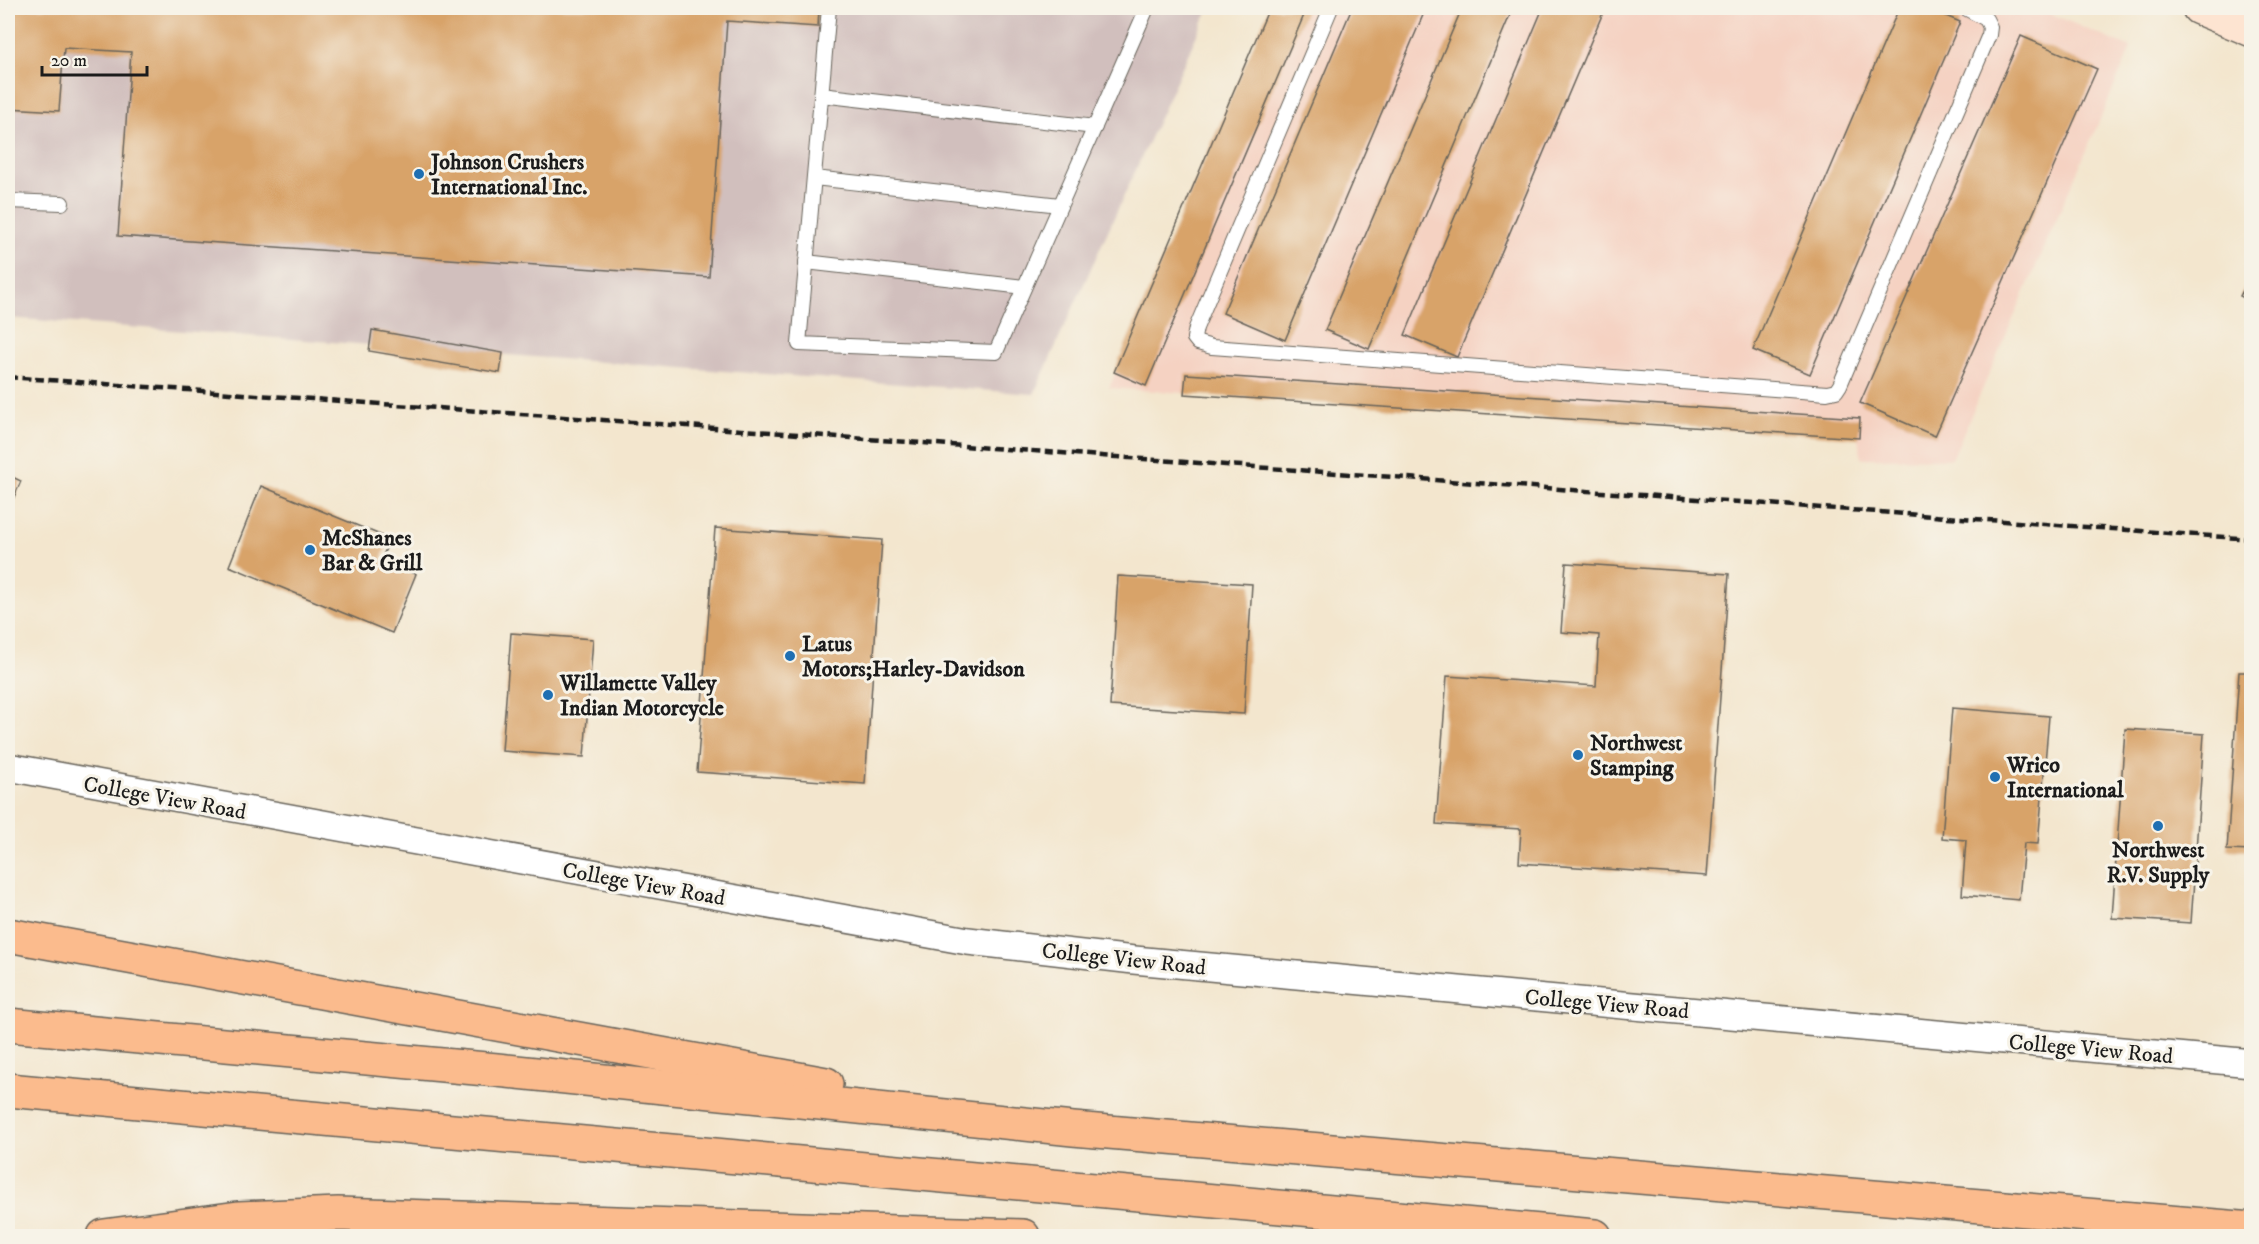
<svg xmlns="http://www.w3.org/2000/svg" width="2259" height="1244" font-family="'IM FELL DW Pica',serif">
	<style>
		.built { fill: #f5d2c2 }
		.industrial { fill: #d1bfbd }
		.building { fill: #d8a369 }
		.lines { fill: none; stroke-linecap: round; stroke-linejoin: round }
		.lane-casing { stroke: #67635a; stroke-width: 16 }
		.street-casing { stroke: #67635a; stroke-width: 30 }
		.secondary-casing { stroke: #67635a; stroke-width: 36 }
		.highway-casing { stroke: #67635a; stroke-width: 36 }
		.lane { stroke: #fff; stroke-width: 14 }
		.street { stroke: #fff; stroke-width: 27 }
		.secondary { stroke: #fde4d1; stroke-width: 33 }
		.highway { stroke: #fbbb8d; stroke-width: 33 }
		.rail { stroke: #1c1c1c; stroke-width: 4.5; stroke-dasharray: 9 4.5; stroke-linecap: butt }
		.poi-dot { fill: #1f6fb2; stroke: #f7f3e8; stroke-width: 2 }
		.labels { text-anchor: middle; stroke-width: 6; stroke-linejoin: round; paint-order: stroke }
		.poi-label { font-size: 22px; font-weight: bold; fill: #1c1c1c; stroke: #f7f3e8; text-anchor: start }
		.street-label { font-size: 22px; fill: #1c1c1c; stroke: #f7f3e8 }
	</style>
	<rect width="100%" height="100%" fill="#f7f3e8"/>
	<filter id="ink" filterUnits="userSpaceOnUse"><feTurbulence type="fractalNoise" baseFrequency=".0167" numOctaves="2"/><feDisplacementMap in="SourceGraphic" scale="12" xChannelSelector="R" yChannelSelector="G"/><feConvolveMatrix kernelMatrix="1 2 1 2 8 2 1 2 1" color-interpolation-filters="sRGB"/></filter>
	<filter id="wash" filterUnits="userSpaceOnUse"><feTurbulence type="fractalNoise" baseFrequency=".008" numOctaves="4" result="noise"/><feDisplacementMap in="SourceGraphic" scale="24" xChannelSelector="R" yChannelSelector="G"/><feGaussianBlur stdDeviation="1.35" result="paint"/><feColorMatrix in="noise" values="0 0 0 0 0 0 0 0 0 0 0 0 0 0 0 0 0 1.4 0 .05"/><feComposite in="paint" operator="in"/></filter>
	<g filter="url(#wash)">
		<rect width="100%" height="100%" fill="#f3e6ce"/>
		<path class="built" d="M1269,8H2037L2131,48L1952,459L1861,458L1858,438L1109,388Z"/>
		<path class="industrial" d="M8,8H1209L1034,394L8,318Z"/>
		<g id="blocks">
			<g class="building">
				<path d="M8,8H819L818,27L727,21L709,277L118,236L131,52L64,48L59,111L8,108Z"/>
				<path d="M1269,8H1307L1146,386L1114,372Z"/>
				<path d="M1352,8H1426L1285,340L1223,313Z"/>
				<path d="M1462,8H1513L1369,349L1325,330Z"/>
				<path d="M1543,8H1605L1457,357L1405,335Z"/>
				<path d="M1899,8H1927L1960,22L1810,374L1753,350Z"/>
				<path d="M2021,36L2097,69L1935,436L1860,403Z"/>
				<path d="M2252,273V302L2240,296Z"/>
				<path d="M372,330L503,353L500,373L369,351Z"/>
				<path d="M1186,374L1860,418L1859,438L1184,394Z"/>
				<path d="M8,475L21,481L8,511Z"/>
				<path d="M261,486L390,539L381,560L416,574L392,633L229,566Z"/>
				<path d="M715,528L882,540L865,784L697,772Z"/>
				<path d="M1566,563L1729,574L1707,876L1519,863L1521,829L1436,824L1447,676L1596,686L1599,635L1561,632Z"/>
				<path d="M1118,576L1252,584L1244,714L1110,706Z"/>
				<path d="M511,633L593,639L584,757L502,751Z"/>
				<path d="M2239,672H2252V851L2227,850Z"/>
				<path d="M1952,708L2049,716L2038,844L2024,843L2019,900L1962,895L1966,840L1942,838Z"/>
				<path d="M2125,729L2204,734L2191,923L2112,918Z"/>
			</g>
		</g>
	</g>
	<g filter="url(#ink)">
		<use href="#blocks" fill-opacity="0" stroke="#67635a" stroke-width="1.5"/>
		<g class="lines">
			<defs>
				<g id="lane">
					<path d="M829,8L799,344L996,352L1147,8"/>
					<path d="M1331,8L1196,328L1194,338L1198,343L1212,347L1827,393L1836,391L1840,385L1989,35L1990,27L1986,19L1965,8"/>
					<path d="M821,95L1095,127"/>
					<path d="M814,178L1060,205"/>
					<path d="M8,201L62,203"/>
					<path d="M806,262L1024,287"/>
				</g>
				<path id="street" d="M8,767L968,941L1134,960L2252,1063"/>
				<path id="secondary" d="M2199,8L2252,30"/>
				<g id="highway">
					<path d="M8,935L826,1084"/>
					<path d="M8,1025L497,1070L1073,1129L2252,1229"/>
					<path d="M8,1090L1595,1236"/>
					<path d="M104,1236L238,1218L338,1214L1023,1236"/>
				</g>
			</defs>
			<use href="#lane" class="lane-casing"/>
			<use href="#street" class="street-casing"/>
			<use href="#secondary" class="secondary-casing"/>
			<use href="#highway" class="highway-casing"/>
			<use href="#lane" class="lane"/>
			<use href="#street" class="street"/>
			<use href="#secondary" class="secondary"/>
			<use href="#highway" class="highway"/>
			<path class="rail" d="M8,377L2252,539"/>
		</g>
	</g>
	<g class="poi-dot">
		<circle cx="419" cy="174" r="6"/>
		<circle cx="310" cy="550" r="6"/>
		<circle cx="790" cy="656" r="6"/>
		<circle cx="548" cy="695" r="6"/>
		<circle cx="1578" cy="755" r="6"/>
		<circle cx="1995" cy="777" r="6"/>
		<circle cx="2158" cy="826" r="6"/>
	</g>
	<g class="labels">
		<g class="poi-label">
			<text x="431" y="169">Johnson Crushers<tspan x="431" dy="25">International Inc.</tspan></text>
			<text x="322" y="545">McShanes<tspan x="322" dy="25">Bar &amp; Grill</tspan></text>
			<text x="802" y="651">Latus<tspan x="802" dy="25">Motors;Harley-Davidson</tspan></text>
			<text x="560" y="690">Willamette Valley<tspan x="560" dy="25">Indian Motorcycle</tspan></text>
			<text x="1590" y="750">Northwest<tspan x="1590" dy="25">Stamping</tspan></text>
			<text x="2007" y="772">Wrico<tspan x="2007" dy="25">International</tspan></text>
			<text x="2158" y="857" text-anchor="middle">Northwest<tspan x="2158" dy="25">R.V. Supply</tspan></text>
		</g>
		<g class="street-label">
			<text transform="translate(165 797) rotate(10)" y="8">College View Road</text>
			<text transform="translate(644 883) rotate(10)" y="8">College View Road</text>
			<text transform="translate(1124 958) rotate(6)" y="8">College View Road</text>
			<text transform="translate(1607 1003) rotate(5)" y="8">College View Road</text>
			<text transform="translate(2091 1048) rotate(5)" y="8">College View Road</text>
		</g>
	</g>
	<rect width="2259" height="1244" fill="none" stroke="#f7f3e8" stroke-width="30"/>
	<path d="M42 66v9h105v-9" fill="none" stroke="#1c1c1c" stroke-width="3"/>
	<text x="51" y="66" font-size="18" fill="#1c1c1c" stroke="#f7f3e8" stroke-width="4.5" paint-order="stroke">20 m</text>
</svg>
